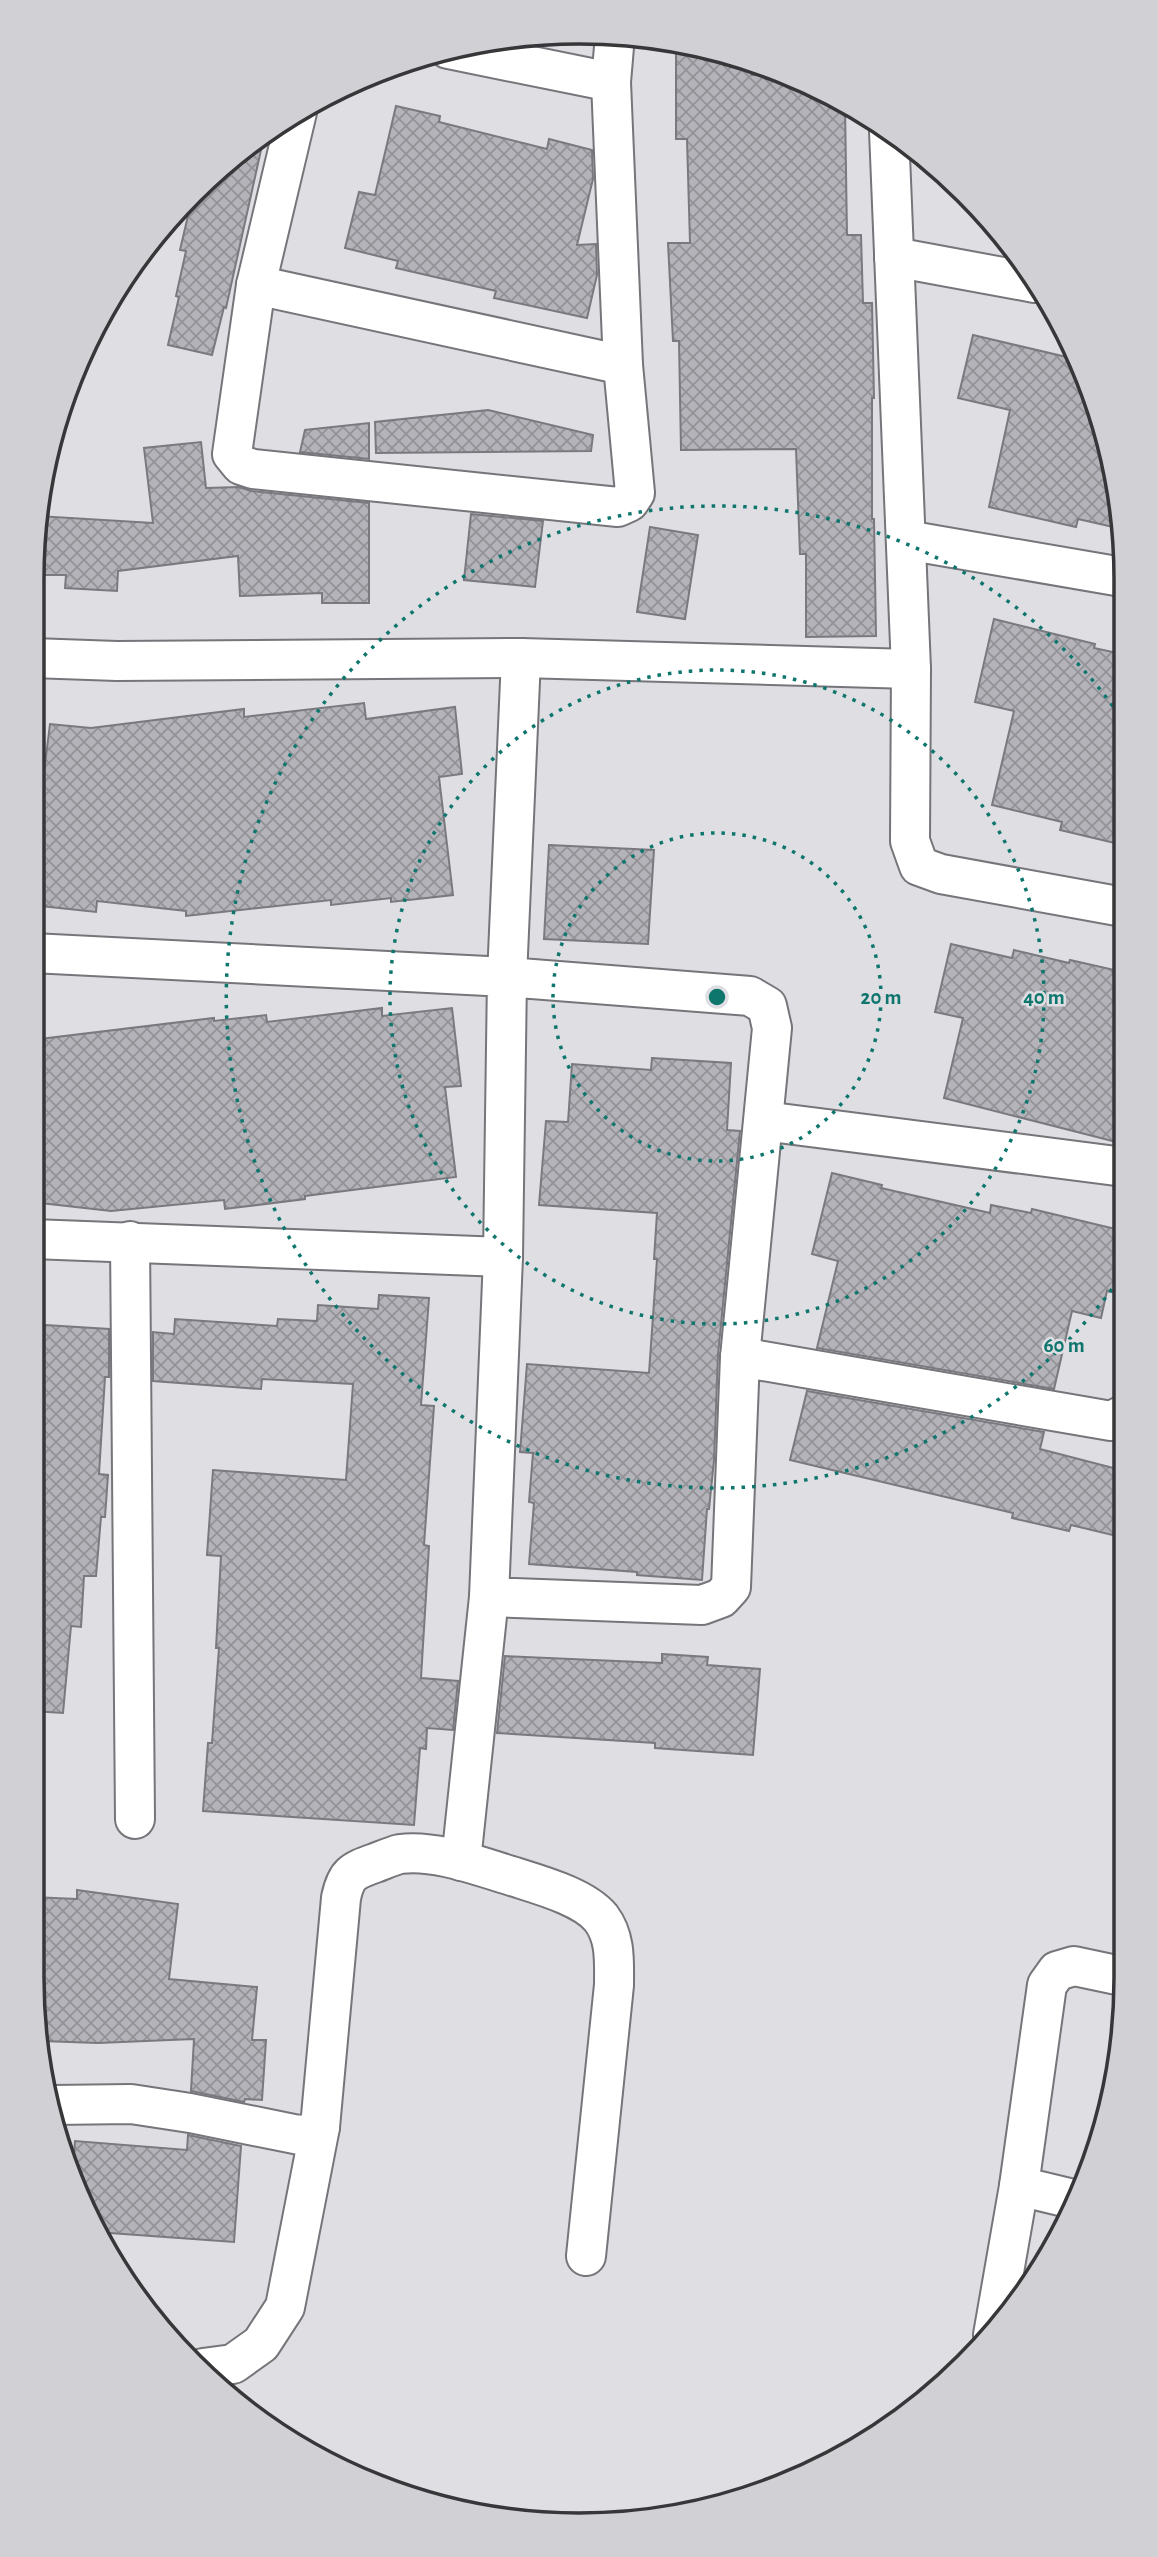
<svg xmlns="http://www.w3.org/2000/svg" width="1158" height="2557" font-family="'Alegreya Sans',sans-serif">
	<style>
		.building { fill: url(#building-cross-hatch); stroke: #79797f; stroke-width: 2 }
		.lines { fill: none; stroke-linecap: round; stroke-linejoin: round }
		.minor-casing { stroke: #75757a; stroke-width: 42 }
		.minor { stroke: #fff; stroke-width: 38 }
		.ring { fill: none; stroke: #0f766e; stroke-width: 3.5; stroke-dasharray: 3.5 7 }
		.rim { fill: none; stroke: #373739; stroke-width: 3.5 }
		.centre { fill: #0f766e; stroke: #dedee3; stroke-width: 3.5 }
		.ring-label { font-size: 21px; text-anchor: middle; font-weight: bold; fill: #0f766e; stroke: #dedee3; stroke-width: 5; stroke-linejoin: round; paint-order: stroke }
	</style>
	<defs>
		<pattern id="building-cross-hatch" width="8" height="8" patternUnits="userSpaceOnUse" patternTransform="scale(1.75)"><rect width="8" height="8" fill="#b3b3b9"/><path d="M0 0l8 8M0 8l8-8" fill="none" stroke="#929297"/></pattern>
	</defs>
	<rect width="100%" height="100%" fill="#dedee3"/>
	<g class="building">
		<path d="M713,50L752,62V75L789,74L845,106L847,235H861L863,303H872L874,398H872V519H874L876,636L806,637V554H800L796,449L681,450L679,341H673L668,243H690L687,139H676V51Z"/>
		<path d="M396,106L440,116L439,122L547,149L549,139L592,150L593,179L577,245L596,244L597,275L587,318L494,298L496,291L396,268L398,261L345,248L359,192L375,195Z"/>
		<path d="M265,132L226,308L224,307L212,355L168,345L179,297L176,296L186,251L180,250L194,190Z"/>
		<path d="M973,335L1079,360L1085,369L1122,507V529L1078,519L1076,527L989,507L1010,410L958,398Z"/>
		<path d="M488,410L593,435L591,451L376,453L375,422Z"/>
		<path d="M369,423V459L300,452L305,430Z"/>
		<path d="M201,442L206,488L239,487L251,491L369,503V603H322V593L240,596L238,556L118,571L117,591L65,588L66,575H32L38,516L153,523L144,448Z"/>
		<path d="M471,514L543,521L535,587L464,580Z"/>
		<path d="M650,527L698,535L685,619L637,612Z"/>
		<path d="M994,619L1095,644L1094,648L1122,654L1123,845L1060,830L1062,822L992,805L1014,711L975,702Z"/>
		<path d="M364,703L366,719L455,707L462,774L439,777L453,895L391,902V898L331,905V900L186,916V911L97,901L96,912L32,905V843L35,844L50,724L91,728L244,709V717Z"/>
		<path d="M549,845L654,850L648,944L544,939Z"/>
		<path d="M951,944L1012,958L1014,950L1069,963L1070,960L1123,972L1124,1144L944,1098L963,1018L935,1012Z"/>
		<path d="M382,1008V1016L452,1008L461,1086L445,1087L456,1177L305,1196V1199L225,1209L224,1200L111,1211L32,1202V1040L214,1018V1021L266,1015L267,1022Z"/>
		<path d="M652,1058L731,1063L727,1130L740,1131L718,1355L714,1460L709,1509H707L702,1580L637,1575V1572L529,1564L534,1503L529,1502L533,1453L520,1452L527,1364L649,1373L657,1259H654L657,1213L539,1205L546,1121L568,1122L572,1064L651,1070Z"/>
		<path d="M832,1173L882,1185L881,1188L990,1213L991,1205L1031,1213L1032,1209L1124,1231V1295L1107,1291L1101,1318L1072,1311L1054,1389L817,1348L838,1261L812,1254Z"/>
		<path d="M379,1295L429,1298L421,1405L434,1406L424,1545L429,1546L421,1678L458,1681L453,1730L427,1728L426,1749L420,1748L414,1825L203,1811L208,1743H212L219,1648H216L221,1556L207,1555L213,1470L346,1480L353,1384L262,1379L261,1389L153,1381V1332L174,1334L175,1319L277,1326L278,1319L317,1321L318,1305L378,1309Z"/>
		<path d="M45,1325L109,1329V1377H105L99,1474L108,1475L105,1517H101L96,1576H84L81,1627L71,1626L63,1713L32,1711V1470H34Z"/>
		<path d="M807,1391L1044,1432L1040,1449L1125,1471V1538L1071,1525L1069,1531L1012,1518L1013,1513L790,1460Z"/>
		<path d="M662,1654L708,1657L707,1665L760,1669L753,1755L655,1748V1743L497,1733L505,1656L662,1663Z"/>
		<path d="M77,1890L178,1904L169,1979L257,1987L252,2040H266L262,2100L245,2099L244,2102L191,2091L194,2039L98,2043L42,2041L32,1978V1897L77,1899Z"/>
		<path d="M188,2135L241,2146L234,2242L96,2232L72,2179L75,2141L187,2150Z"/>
	</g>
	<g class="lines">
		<defs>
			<g id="minor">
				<path d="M448,49L611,82"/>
				<path d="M297,112L256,285L232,454L241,465L253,469L618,507L629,502L635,493L623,365L611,82L615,35"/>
				<path d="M889,131L911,669L910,841L919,866L941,874L1123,907"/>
				<path d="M894,257L1035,283"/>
				<path d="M256,285L623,365"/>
				<path d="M906,540L1122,577"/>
				<path d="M32,658L117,661L521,658L911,669"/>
				<path d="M32,953L507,977L750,996L767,1006L772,1028L740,1357L731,1587L721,1598L702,1605L489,1597L503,1257L507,977L521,658"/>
				<path d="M764,1121L1124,1167"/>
				<path d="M32,1239L503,1257"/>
				<path d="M130,1241L135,1819"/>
				<path d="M740,1357L1111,1421L1125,1414"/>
				<path d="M461,1861L489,1597"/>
				<path d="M53,2105L131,2104L190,2113L299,2135L308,2134L320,2127L341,1898C346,1874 352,1871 375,1863C383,1860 392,1856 400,1854C435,1849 481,1867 515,1877C540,1885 584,1897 601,1918C616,1938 614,1961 614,1985L586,2256"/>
				<path d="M1019,2186L1077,2200"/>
				<path d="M993,2335L1019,2186L1047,1985L1057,1971L1074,1966L1126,1977"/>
				<path d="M203,2368L233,2364L261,2344L285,2307L320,2127"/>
			</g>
		</defs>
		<use href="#minor" class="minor-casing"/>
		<use href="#minor" class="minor"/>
	</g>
	<g class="ring">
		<circle cx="717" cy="997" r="164"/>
		<circle cx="717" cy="997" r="327"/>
		<path d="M1124 1272A491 491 0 1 1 1122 719"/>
	</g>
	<path d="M0 0H1158V2557H0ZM579 44H579A535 535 0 0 1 1114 579V1978A535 535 0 0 1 579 2513H579A535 535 0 0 1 44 1978V579A535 535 0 0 1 579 44Z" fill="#d1d1d5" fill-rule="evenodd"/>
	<path class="rim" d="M579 44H579A535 535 0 0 1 1114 579V1978A535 535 0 0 1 579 2513H579A535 535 0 0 1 44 1978V579A535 535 0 0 1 579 44Z"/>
	<circle cx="717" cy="997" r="10" class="centre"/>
	<g class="ring-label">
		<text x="881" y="1004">20 m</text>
		<text x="1044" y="1004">40 m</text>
		<text x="1064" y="1352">60 m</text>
	</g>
</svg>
